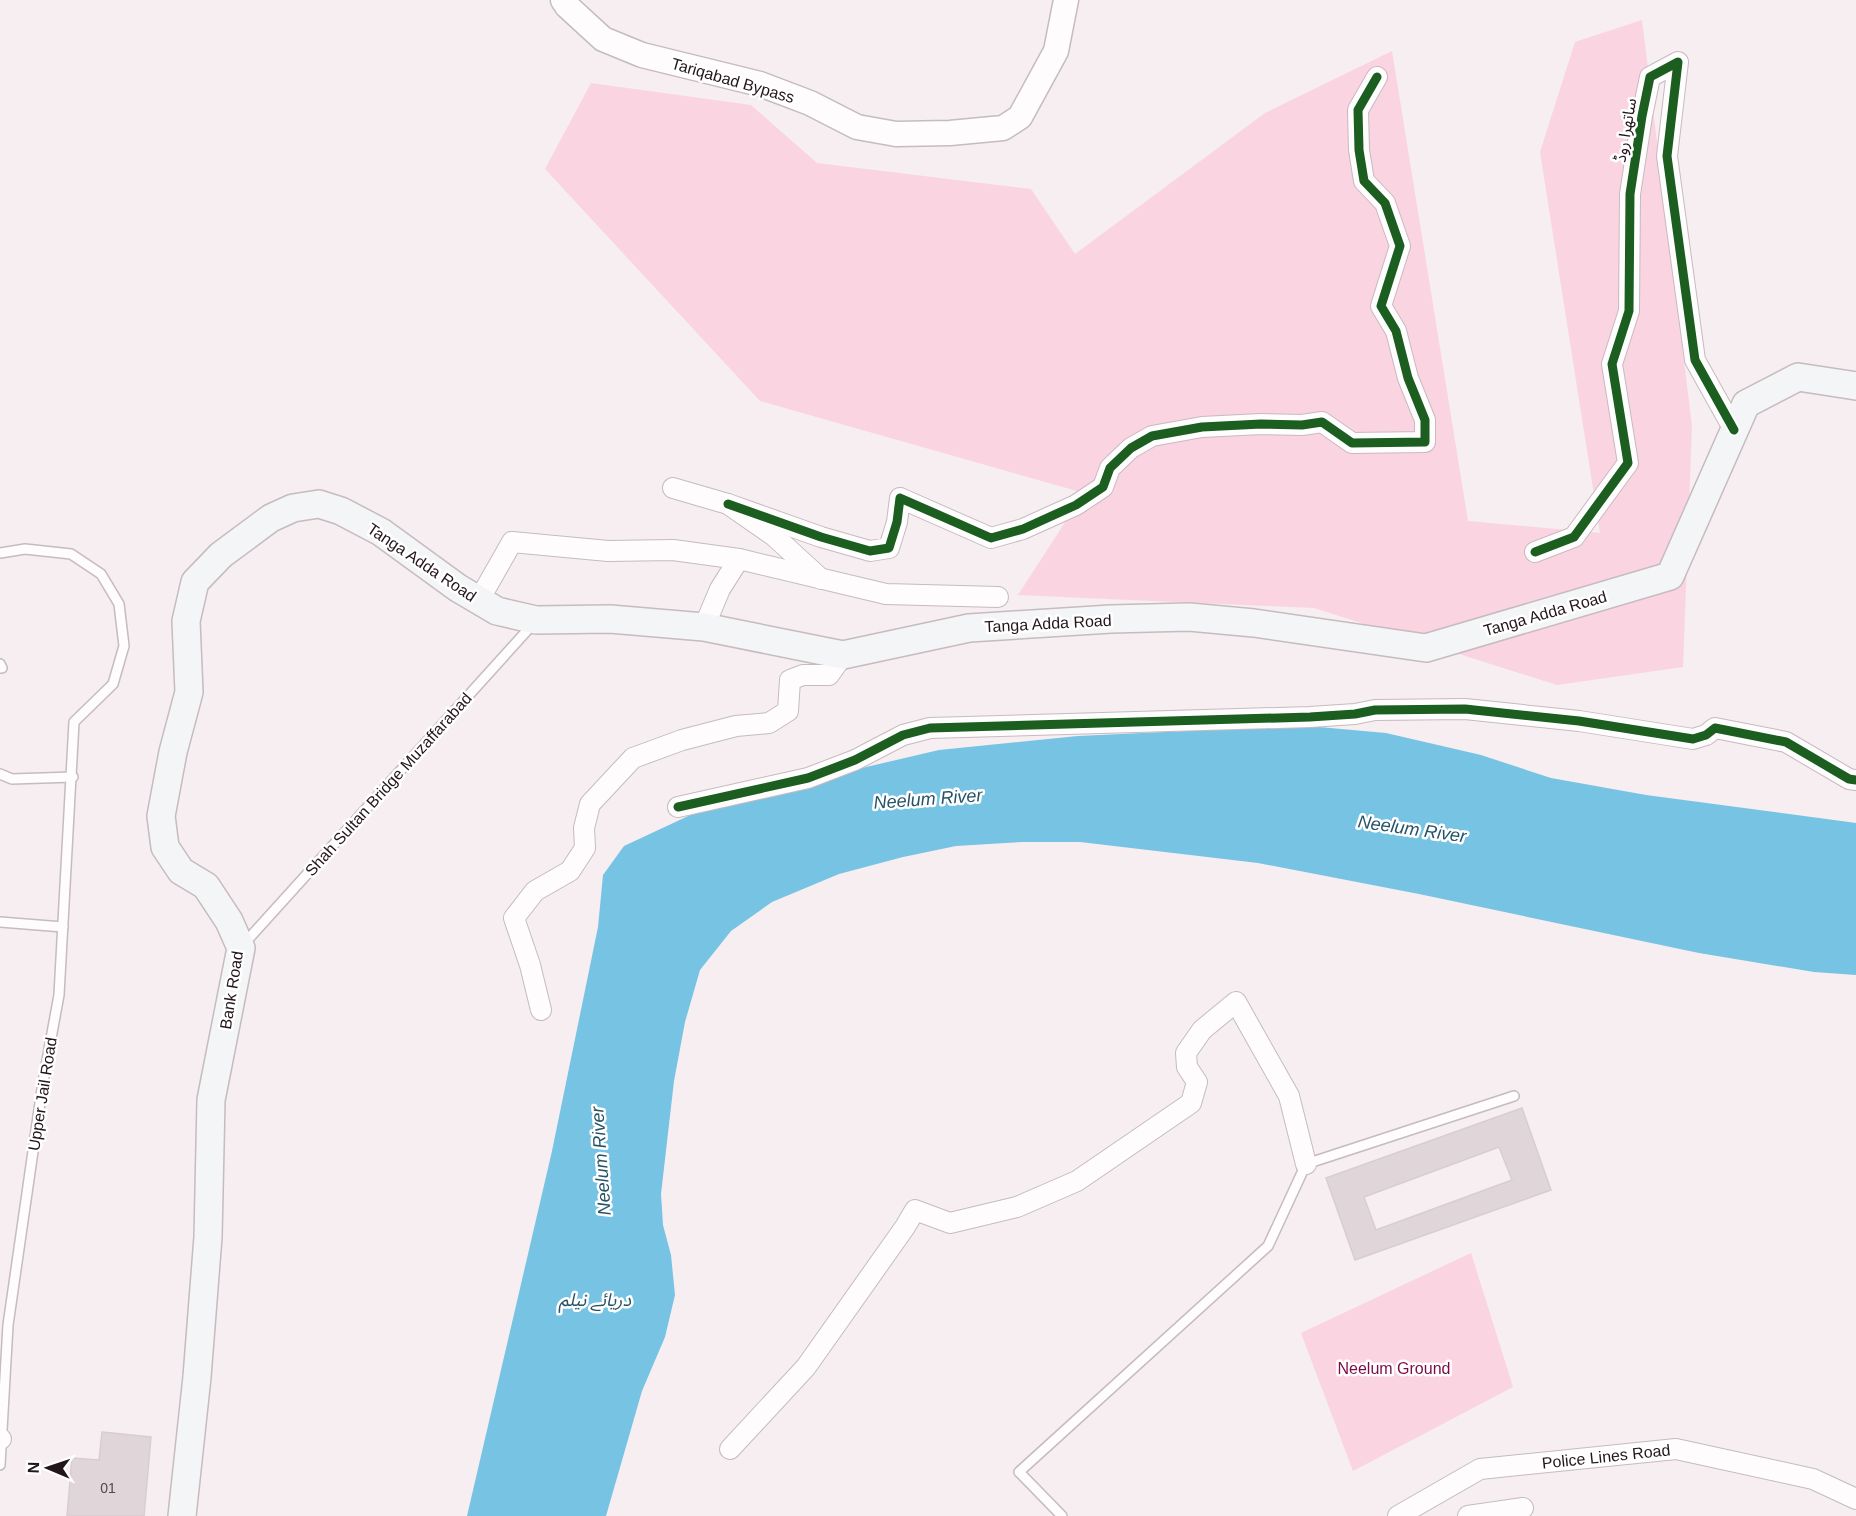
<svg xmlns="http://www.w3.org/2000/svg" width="1856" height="1516" font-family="Helvetica,'Noto Sans Arabic',sans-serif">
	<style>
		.green { fill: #fad4e1 }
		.water { fill: #76c3e4 }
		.building { fill: #e0d5d8; stroke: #d8cdd1; stroke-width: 1.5; fill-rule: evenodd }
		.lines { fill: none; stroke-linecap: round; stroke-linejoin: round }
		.service-casing { stroke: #c6bbbe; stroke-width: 12 }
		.minor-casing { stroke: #c6bbbe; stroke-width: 22 }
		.tertiary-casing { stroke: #c6bbbe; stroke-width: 27 }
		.secondary-casing { stroke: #c6bbbe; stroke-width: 30 }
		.service { stroke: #fefcfd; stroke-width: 9 }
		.minor { stroke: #fefcfd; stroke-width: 20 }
		.tertiary { stroke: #fefcfd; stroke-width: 24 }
		.secondary { stroke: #f3f5f7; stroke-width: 27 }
		.cycleway-casing { stroke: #fff; stroke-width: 13 }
		.cycleway { stroke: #1b5e20; stroke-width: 9 }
		.labels { text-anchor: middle; stroke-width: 5; stroke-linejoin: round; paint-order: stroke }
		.number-label { font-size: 14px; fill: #54474c }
		.street-label { font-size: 16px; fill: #23151a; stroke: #fff }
		.park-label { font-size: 16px; fill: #7c0c48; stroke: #fff }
		.water-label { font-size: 18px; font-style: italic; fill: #265368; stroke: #fff }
	</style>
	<rect width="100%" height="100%" fill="#f6eef0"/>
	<g class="green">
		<path d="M1642,20L1692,426L1683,667L1557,685L1314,608L1018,595L1084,493L760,401L545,169L591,83L751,105L817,163L1031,189L1075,254L1265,113L1392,51L1468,521L1600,533L1540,152L1575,42Z"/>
		<path d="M1471,1253L1513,1387L1353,1471L1301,1333Z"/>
	</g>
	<path class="water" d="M1319,727L1386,733L1481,755L1551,778L1646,795L1856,823V975L1814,972L1699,953L1419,894L1258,863L1080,842H1022L956,846L903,857L839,874L772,902L731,931L700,970L685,1022L674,1081L661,1194L663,1225L671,1255L675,1295L665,1337L642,1391L606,1516H467L552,1151L598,927L603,875L624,846L699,811L771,794L862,768L939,750L1078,736L1229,729Z"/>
	<g class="building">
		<path d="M1522,1108L1551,1190L1355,1260L1326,1178ZM1499,1147L1512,1180L1376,1230L1364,1197Z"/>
		<path d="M102,1432L151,1437L144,1516H67L72,1458L99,1460Z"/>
	</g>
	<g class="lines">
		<defs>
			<g id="service">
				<path d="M0,553L25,549L71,554L101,574L119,604L124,646L113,684L74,722L59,995L43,1082L8,1325L0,1465"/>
				<path d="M0,664L2,668H0"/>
				<path d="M0,774L12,779L73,777"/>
				<path d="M0,922L63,927"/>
				<path d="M242,946L533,624"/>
				<path d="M1062,1516L1019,1472L1268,1246L1306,1164L1514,1096"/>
			</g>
			<g id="minor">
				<path d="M673,488L728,504L774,536L821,579"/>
				<path d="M728,504L821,537L870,551L889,548L897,522L900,498L991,538L1023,529L1076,505L1103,487L1110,468L1131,448L1152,436L1202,427L1261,424L1302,425L1322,422L1352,443L1425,442V420L1408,378L1396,331L1381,306L1400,246L1385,203L1364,181L1359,150L1358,110L1377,77"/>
				<path d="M1535,552L1574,537L1628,463L1612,364L1629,311L1630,194L1642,116L1650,77L1678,62L1667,156L1695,360L1734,430"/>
				<path d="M479,600L512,542L608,551L673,550L739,559"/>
				<path d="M704,627L720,589L739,559L886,594L998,597"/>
				<path d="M678,807L808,778L855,760L903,735L930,728L1310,717L1355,714L1375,710L1465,709L1579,721L1693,739L1706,735L1715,728L1786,742L1849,779L1856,780"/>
				<path d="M541,1010L530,965L514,918L535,891L570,871L585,848L584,828L590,804L633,758L682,740L736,726L769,723L788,711L790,680L803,675H829L843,655"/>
				<path d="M0,1438L1,1439"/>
				<path d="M730,1449L806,1367L905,1227L915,1210L950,1223L1017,1207L1077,1181L1191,1103L1197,1082L1187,1067L1186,1053L1202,1030L1236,1002L1289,1096L1306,1164"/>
				<path d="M1398,1516L1480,1469L1676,1449L1813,1479L1856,1499"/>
				<path d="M1468,1516L1523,1508"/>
			</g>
			<path id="tertiary" d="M563,0L567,6L603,39L642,55L760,84L810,103L857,127L896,134L950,133L1003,128L1020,117L1056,51L1066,0"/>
			<path id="secondary" d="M182,1516L197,1377L208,1237L211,1100L241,948L229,921L206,886L181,871L165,847L161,816L173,752L189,692L186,621L195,582L221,555L271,518L293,508L319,504L341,511L381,532L458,588L497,611L536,620L610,619L704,627L843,655L969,628L1111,619L1189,617L1254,623L1426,648L1670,576L1746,404L1798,377L1856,386"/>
		</defs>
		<use href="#service" class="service-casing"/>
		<use href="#minor" class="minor-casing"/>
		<use href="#tertiary" class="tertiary-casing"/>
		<use href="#secondary" class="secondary-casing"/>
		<use href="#service" class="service"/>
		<use href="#minor" class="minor"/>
		<use href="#tertiary" class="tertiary"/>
		<use href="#secondary" class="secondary"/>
		<defs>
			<g id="cycleway">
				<path d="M728,504L821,537L870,551L889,548L897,522L900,498L991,538L1023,529L1076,505L1103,487L1110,468L1131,448L1152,436L1202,427L1261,424L1302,425L1322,422L1352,443L1425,442V420L1408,378L1396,331L1381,306L1400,246L1385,203L1364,181L1359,150L1358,110L1377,77"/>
				<path d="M1535,552L1574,537L1628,463L1612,364L1629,311L1630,194L1642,116L1650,77L1678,62L1667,156L1695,360L1734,430"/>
				<path d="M678,807L808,778L855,760L903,735L930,728L1310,717L1355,714L1375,710L1465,709L1579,721L1693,739L1706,735L1715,728L1786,742L1849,779L1856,780"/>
			</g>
		</defs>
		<use href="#cycleway" class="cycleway-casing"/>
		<use href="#cycleway" class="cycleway"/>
	</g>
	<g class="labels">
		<g class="number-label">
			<text x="108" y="1493">01</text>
		</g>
		<g class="street-label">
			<text transform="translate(733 80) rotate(16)" y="6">Tariqabad Bypass</text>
			<text transform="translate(1625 130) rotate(-80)" y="6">ساتھرا روڈ</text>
			<text transform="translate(422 562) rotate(34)" y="6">Tanga Adda Road</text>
			<text transform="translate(1545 613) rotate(-16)" y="6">Tanga Adda Road</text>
			<text transform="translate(1048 623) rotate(-3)" y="6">Tanga Adda Road</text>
			<text transform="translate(388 784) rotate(-48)" y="6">Shah Sultan Bridge Muzaffarabad</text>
			<text transform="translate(231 990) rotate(-81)" y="6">Bank Road</text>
			<text transform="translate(42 1094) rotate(-81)" y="6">Upper Jail Road</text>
			<text transform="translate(1606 1456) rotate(-6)" y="6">Police Lines Road</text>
		</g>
		<g class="park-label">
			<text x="1394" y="1374">Neelum Ground</text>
		</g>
		<g class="water-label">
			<text transform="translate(928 799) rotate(-4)" y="6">Neelum River</text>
			<text transform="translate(1412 829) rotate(8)" y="6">Neelum River</text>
			<text transform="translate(601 1161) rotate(-94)" y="6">Neelum River</text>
			<text x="595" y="1306">دریائے نیلم</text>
		</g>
	</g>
	<g transform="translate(48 1468) rotate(272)" stroke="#ffffff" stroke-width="4.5" paint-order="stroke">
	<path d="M0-4.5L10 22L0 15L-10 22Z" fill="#23151a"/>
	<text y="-9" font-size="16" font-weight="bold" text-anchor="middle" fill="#23151a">N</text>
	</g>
</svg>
